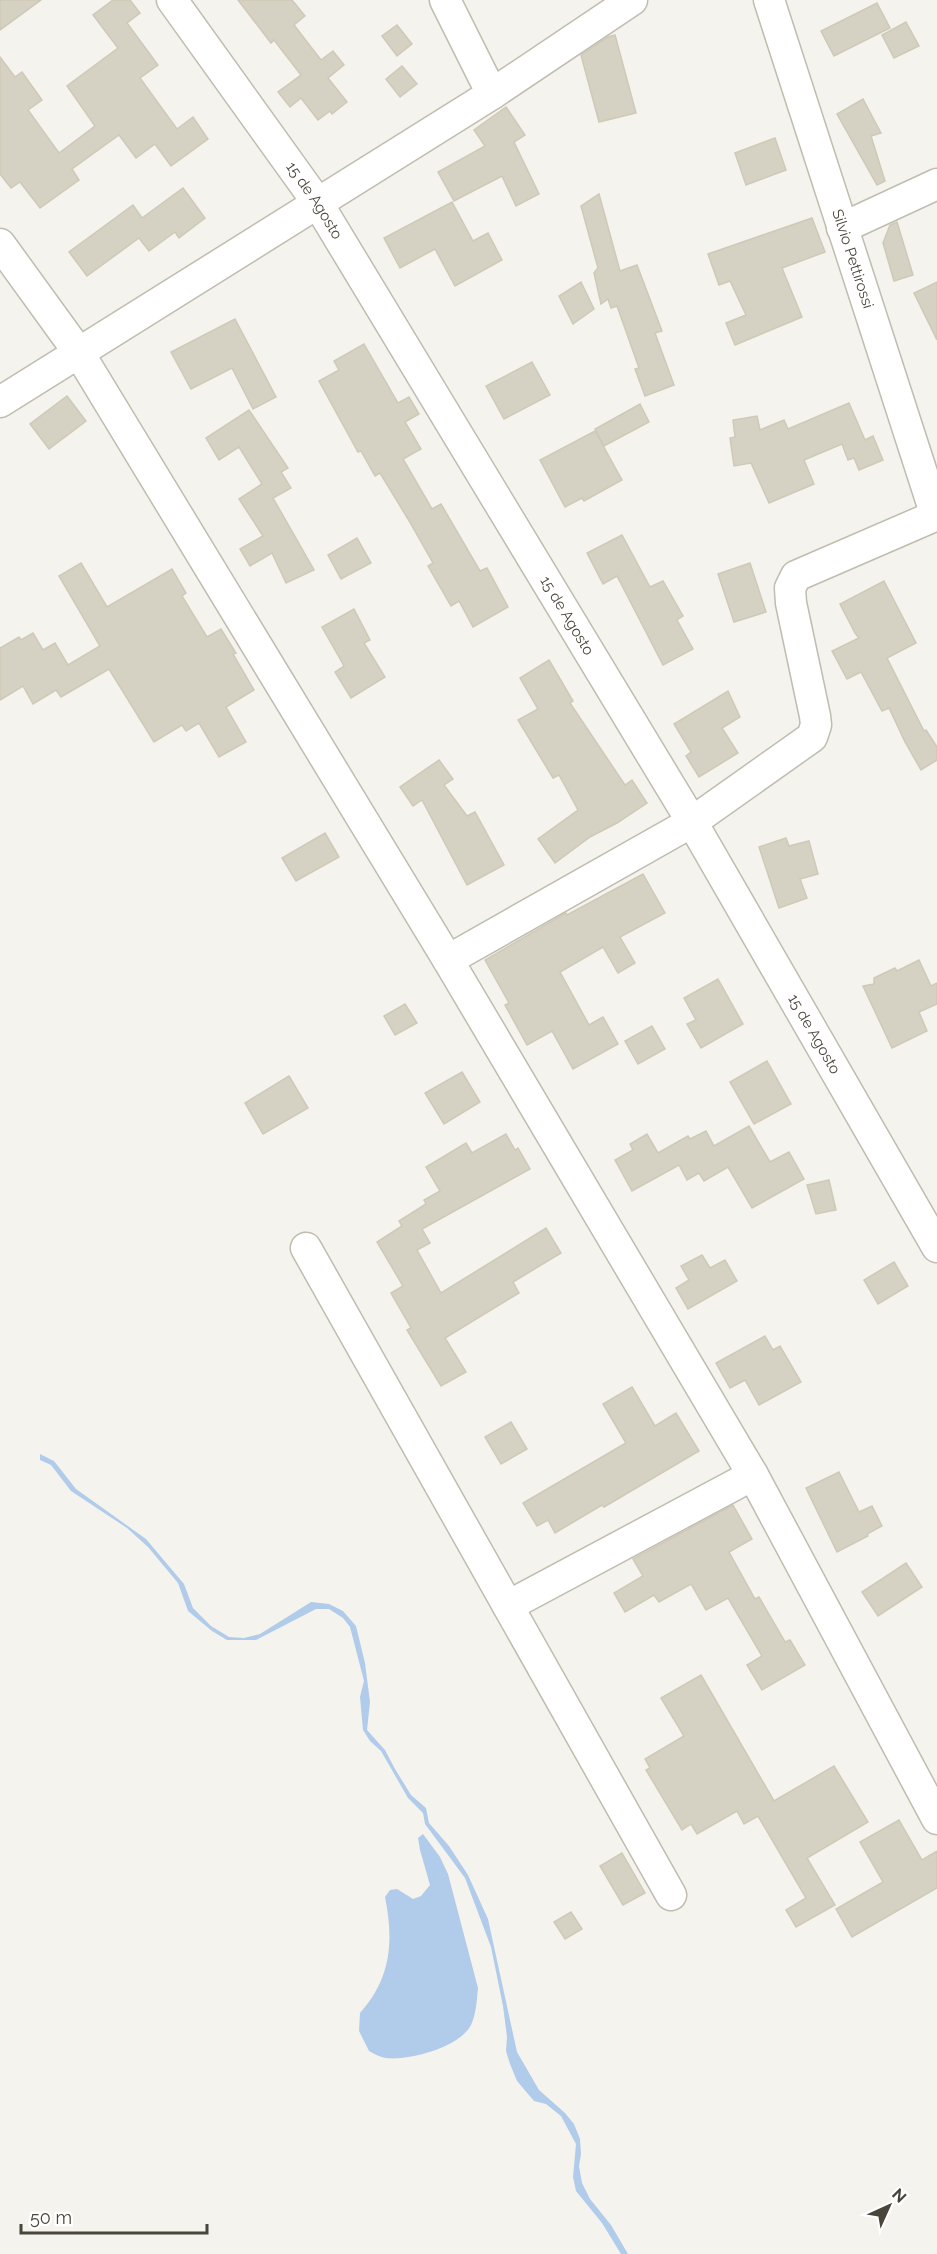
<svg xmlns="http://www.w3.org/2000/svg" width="937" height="2254" font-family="Raleway,sans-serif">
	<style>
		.water { fill: #b1cbea }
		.building { fill: #d5d1c3; stroke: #cfc9b7; stroke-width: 1.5 }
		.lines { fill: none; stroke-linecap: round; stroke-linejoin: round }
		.minor-casing { stroke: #c0bcb0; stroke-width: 33 }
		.minor { stroke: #fff; stroke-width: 30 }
		.labels { text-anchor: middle; stroke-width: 6; stroke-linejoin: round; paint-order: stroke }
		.street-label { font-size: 15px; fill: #49453b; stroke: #fff }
	</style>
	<rect width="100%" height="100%" fill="#f5f3ed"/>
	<g class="water">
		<path d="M40,1454L54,1461L76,1489L146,1539L184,1584L193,1608L211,1626L229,1637L244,1638L260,1634L311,1602L329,1604L343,1611L356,1626L365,1663L370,1702L367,1730L385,1750L395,1769L411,1795L426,1808L429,1823L449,1846L468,1875L488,1919L517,2052L539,2090L565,2113L574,2124L580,2139L581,2154L579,2166L582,2183L590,2199L611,2225L628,2254H621L602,2223L576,2191L573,2177L576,2144L561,2116L546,2104L534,2101L517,2081L510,2064L506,2051L507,2037L503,2006L491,1947L465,1878L425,1824L423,1813L408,1798L381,1751L370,1741L363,1730L360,1697L364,1681L350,1627L343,1618L329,1609H316L256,1640H227L212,1631L188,1611L178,1583L148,1547L127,1528L71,1491L51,1465L40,1460Z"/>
		<path d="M423,1834L440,1857L448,1874L478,1988C477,1999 476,2015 471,2025C460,2047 409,2061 386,2058C380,2057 374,2054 369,2051L359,2031L360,2013C391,1979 394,1941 385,1897L390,1890L397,1889L413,1899L421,1896L430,1885L420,1850L418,1838Z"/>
	</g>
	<g class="building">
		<path d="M0,0H41L0,30Z"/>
		<path d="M113,0H130L140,13L127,23L158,65L140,78L177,129L193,117L208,139L171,166L155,144L136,158L119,135L72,169L79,180L40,208L20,182L11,188L0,174V57L15,77L22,72L42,100L28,110L59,153L95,126L67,86L118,48L93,15Z"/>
		<path d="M238,0H292L305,16L294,25L321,60L333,51L344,65L328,78L347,102L332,114L330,111L318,120L301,98L290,107L278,92L301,75L274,40L271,43Z"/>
		<path d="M877,3L890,28L834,56L821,31Z"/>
		<path d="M906,22L919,46L894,58L882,35Z"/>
		<path d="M397,25L412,44L397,56L382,36Z"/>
		<path d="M615,35L636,113L599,122L581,55L608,37Z"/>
		<path d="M402,66L417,84L400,97L386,79Z"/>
		<path d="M863,99L881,133L871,136L885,181L877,185L837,114Z"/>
		<path d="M506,107L525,135L514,142L539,194L516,206L502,176L454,201L438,172L485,146L474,130Z"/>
		<path d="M775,138L786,170L746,185L735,153Z"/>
		<path d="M183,188L205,218L179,238L175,232L149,251L139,238L87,276L69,252L133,205L142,218Z"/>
		<path d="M599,194L620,271L637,265L662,331L655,333L674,385L645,396L635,369L639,368L617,306L611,308L608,299L601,304L594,273L598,268L581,206Z"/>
		<path d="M452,202L473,241L488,233L502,260L455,286L435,249L400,268L384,238Z"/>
		<path d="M812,218L825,252L782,268L802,317L735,345L726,323L746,315L730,281L719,285L708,254Z"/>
		<path d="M897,222L913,275L894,281L883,243L890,225Z"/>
		<path d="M581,282L594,309L573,324L559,296Z"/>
		<path d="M937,282V340L914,293Z"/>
		<path d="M235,319L276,397L253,409L232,368L191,389L171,352Z"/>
		<path d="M364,344L398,403L409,397L419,414L405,422L421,449L403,459L432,509L441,504L480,571L487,568L508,607L473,627L459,601L451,606L428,566L433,563L408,519L380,473L375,476L361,451L358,452L319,381L339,370L334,361Z"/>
		<path d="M532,362L550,395L504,419L486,386Z"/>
		<path d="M67,396L86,421L49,449L30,424Z"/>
		<path d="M849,403L865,440L873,436L883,460L859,470L854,458L848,460L842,444L804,460L814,484L769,503L751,463L734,466L730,438L735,437L733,420L757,416L760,430L784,420L788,429Z"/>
		<path d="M640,404L649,422L604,446L595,429Z"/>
		<path d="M249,410L288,468L281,472L291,488L273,498L314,570L286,583L272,553L250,566L240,549L263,536L239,499L262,484L239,447L219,460L206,438Z"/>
		<path d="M595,431L622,480L584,501L582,498L565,507L540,460Z"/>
		<path d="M622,535L650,587L663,581L683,616L677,620L693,649L663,665L617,576L603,584L587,553Z"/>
		<path d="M357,538L371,563L341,579L328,555Z"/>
		<path d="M81,563L107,607L172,569L186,593L182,596L207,637L221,629L236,653L233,654L254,690L226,707L246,742L219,757L199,723L186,731L182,725L154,742L109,669L61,697L56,690L33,704L23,686L0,700V648L19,637L21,640L33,633L43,650L55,643L68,665L100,646L59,576Z"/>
		<path d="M750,563L766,612L734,622L718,574Z"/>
		<path d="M884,581L916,643L887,658L924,731L926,730L937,747V760L921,770L905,742L889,708L882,711L861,672L847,679L832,651L859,638L855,633L840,604Z"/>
		<path d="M354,609L370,640L364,643L385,677L351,698L335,672L344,666L322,627Z"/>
		<path d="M549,660L573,701L570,703L625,785L632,780L647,803L617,823L590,837L555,863L538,839L578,810L559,775L553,778L518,720L538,709L520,678Z"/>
		<path d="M728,691L740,717L722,728L738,753L699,777L686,756L691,752L674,724Z"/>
		<path d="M439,760L453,779L444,785L467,816L475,812L504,865L467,885L422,800L413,806L400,787Z"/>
		<path d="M325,833L339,857L296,881L282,858Z"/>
		<path d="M786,838L789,846L809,841L818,874L800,879L807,898L779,908L759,847Z"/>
		<path d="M643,874L665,913L620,937L635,963L618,973L603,947L560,972L589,1025L603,1017L618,1044L573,1069L552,1031L527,1045L505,1005L509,1003L485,960L566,913L567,915Z"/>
		<path d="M919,960L931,986L937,983V1004L919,1012L927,1031L892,1048L863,986L874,984V978L895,968L897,971Z"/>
		<path d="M718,979L743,1024L701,1048L687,1024L696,1020L684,998Z"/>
		<path d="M405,1004L417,1023L395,1035L384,1016Z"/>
		<path d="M652,1026L665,1049L638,1064L625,1041Z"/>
		<path d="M767,1061L791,1104L754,1124L730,1082Z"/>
		<path d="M462,1072L480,1102L444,1124L425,1093Z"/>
		<path d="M289,1076L308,1108L263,1134L245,1103Z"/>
		<path d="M749,1126L770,1162L789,1152L804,1179L752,1208L728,1167L704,1181L699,1173L687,1180L679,1165L632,1191L615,1160L633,1150L630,1144L647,1134L658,1153L688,1136L690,1139L706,1131L714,1146Z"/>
		<path d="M506,1134L515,1150L518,1148L530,1169L422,1229L430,1243L417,1250L441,1293L546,1228L561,1253L513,1282L519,1293L445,1338L466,1372L441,1386L407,1330L411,1328L391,1293L403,1286L377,1242L402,1226L399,1221L426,1204L424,1200L440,1191L426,1167L466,1143L472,1153Z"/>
		<path d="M829,1180L836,1210L816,1214L807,1185Z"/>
		<path d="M702,1255L710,1268L725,1260L737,1281L688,1309L676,1288L689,1280L681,1266Z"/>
		<path d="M894,1262L908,1286L878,1304L864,1280Z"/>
		<path d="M765,1336L773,1350L780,1346L801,1382L759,1405L745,1380L730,1388L716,1363Z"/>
		<path d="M632,1387L655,1426L676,1413L699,1451L604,1507L602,1505L555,1533L548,1520L537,1526L523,1503L626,1443L603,1404Z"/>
		<path d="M511,1422L527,1449L501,1464L485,1437Z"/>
		<path d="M839,1472L859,1512L872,1506L882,1526L867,1534L868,1536L837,1552L806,1488Z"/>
		<path d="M733,1505L752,1539L729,1552L755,1599L759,1597L785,1642L790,1640L805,1665L762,1690L747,1665L762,1656L728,1598L706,1610L691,1584L659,1602L654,1595L625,1612L614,1593L643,1576L633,1559Z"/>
		<path d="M906,1563L922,1587L878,1616L862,1592Z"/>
		<path d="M701,1675L774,1801L834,1766L868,1822L807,1858L835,1905L796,1927L786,1910L806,1898L758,1816L744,1824L737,1811L697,1834L691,1824L682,1830L646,1770L650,1768L645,1759L684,1736L661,1698Z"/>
		<path d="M899,1820L922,1860L937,1851V1888L852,1937L836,1909L883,1882L860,1842Z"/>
		<path d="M622,1853L645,1893L623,1905L600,1866Z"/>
		<path d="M571,1912L582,1929L565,1939L554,1922Z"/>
	</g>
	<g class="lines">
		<defs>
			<g id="minor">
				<path id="s1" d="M172,0L317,202L692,822L937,1247"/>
				<path d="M445,0L492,94"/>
				<path id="s2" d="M769,0L936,516"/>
				<path d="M842,228L937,184"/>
				<path d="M0,244L79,353L448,960L753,1475L937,1819"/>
				<path d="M0,402L492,94L632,0"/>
				<path d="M448,960L692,822L812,737L816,725L815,716L791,603L790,588L796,576L937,515"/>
				<path d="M306,1248L671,1895"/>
				<path d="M508,1606L753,1475"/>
			</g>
		</defs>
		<use href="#minor" class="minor-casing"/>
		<use href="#minor" class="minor"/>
	</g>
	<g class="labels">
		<g class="street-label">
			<text dy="5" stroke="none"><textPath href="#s1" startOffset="246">15 de Agosto</textPath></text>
			<text dy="5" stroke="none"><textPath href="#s2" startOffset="272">Silvio Pettirossi</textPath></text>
			<text dy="5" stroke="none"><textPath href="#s1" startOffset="732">15 de Agosto</textPath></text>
			<text dy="5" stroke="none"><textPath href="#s1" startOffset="1218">15 de Agosto</textPath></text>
		</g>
	</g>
	<g transform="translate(889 2206) rotate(45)" stroke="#ffffff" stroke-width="4.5" paint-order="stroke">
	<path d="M0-4.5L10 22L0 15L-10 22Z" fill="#49453b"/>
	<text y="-9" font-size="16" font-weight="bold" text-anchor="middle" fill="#49453b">N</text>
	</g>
	<path d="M21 2224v9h186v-9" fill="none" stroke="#49453b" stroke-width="3"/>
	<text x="30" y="2224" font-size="18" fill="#49453b" stroke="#ffffff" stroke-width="4.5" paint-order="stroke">50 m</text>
</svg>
